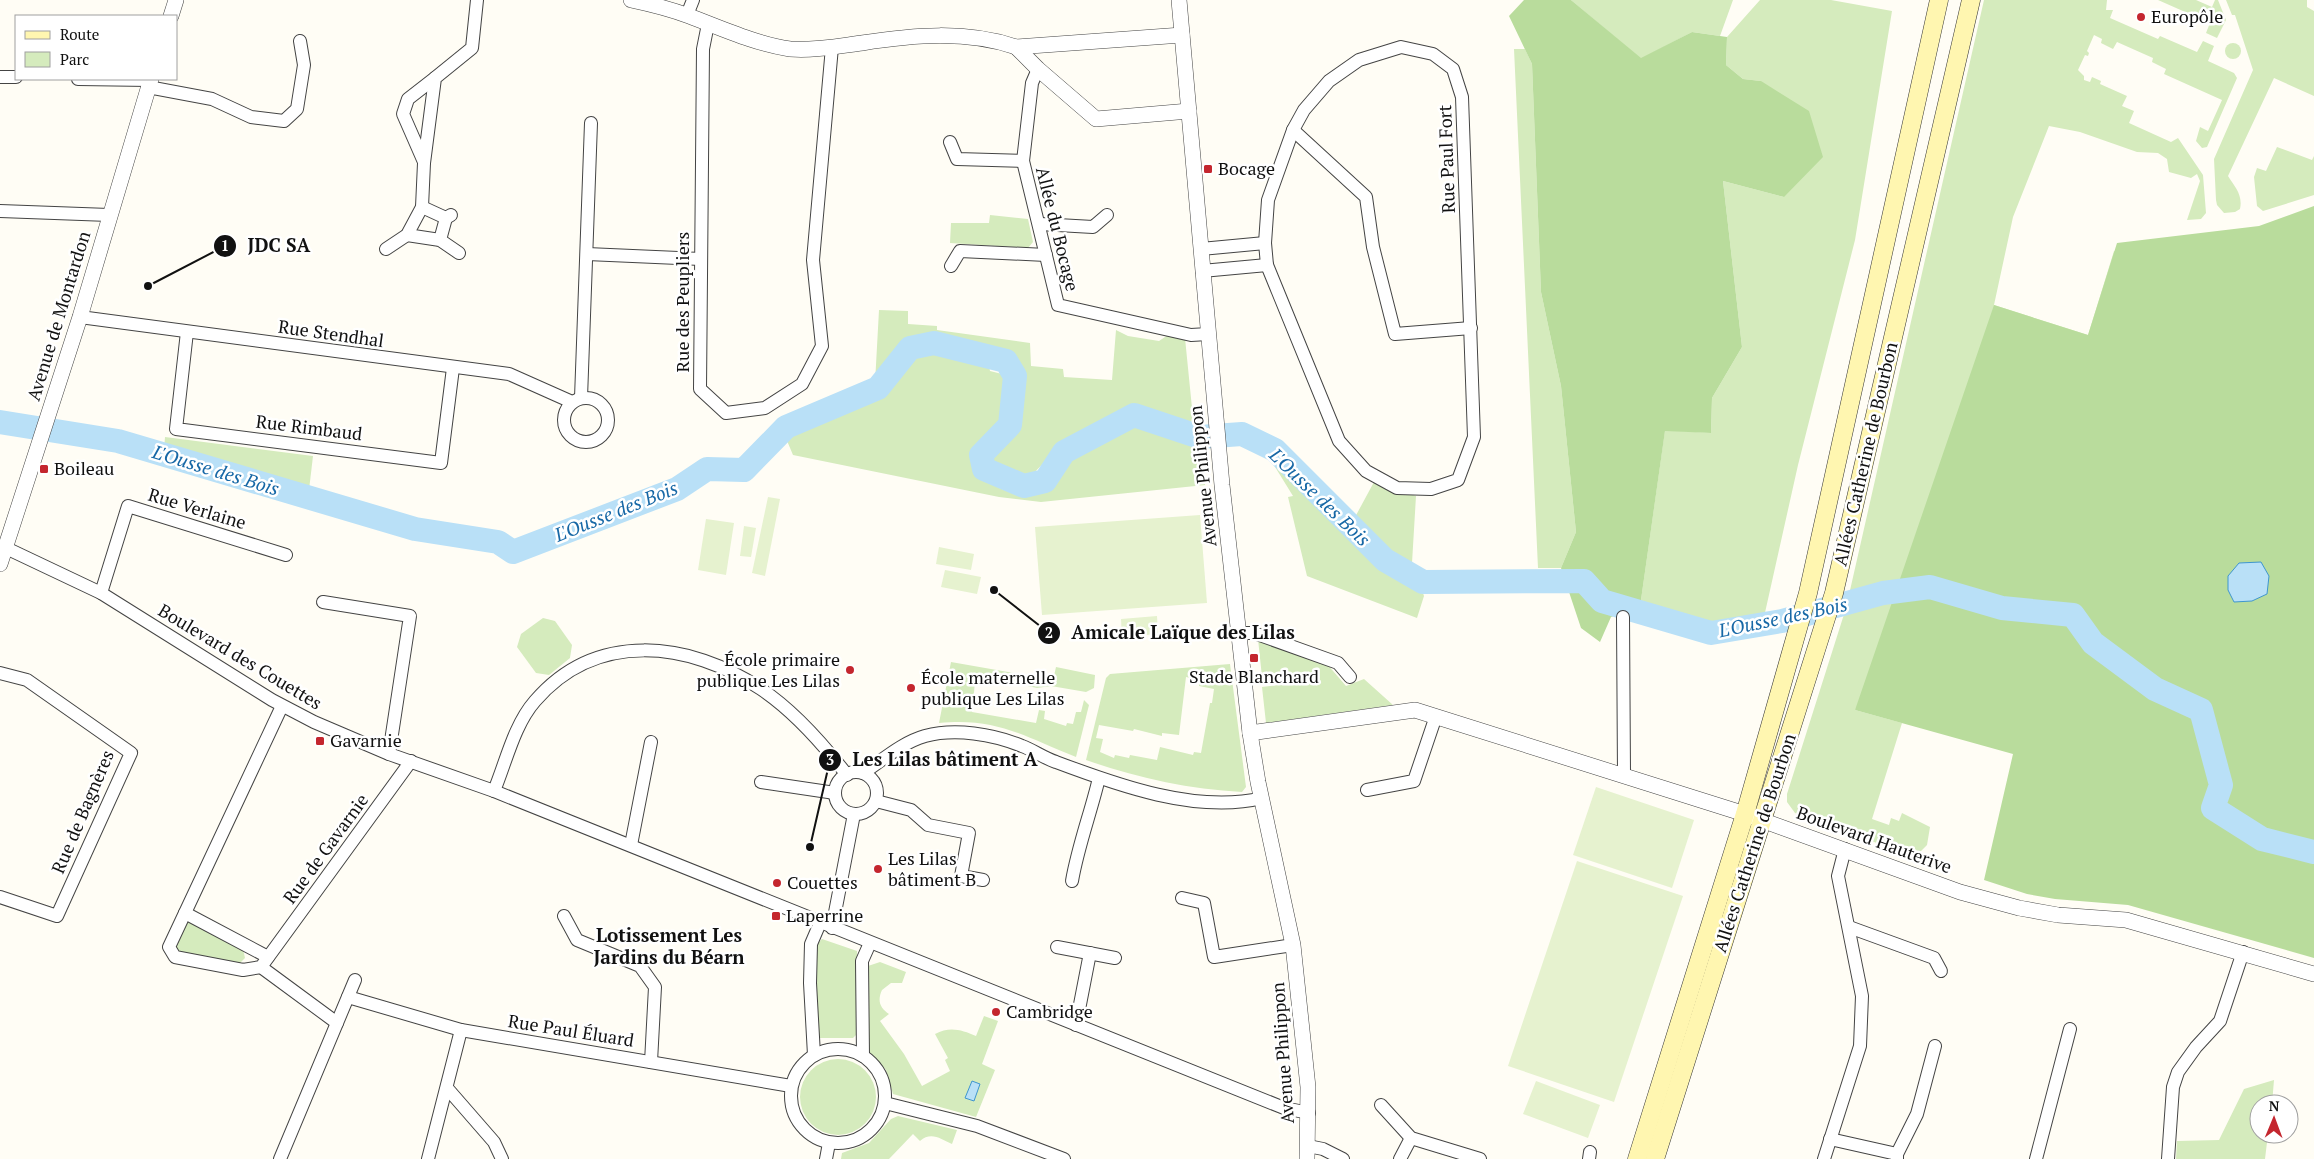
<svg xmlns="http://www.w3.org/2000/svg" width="2314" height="1159" font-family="'PT Serif',serif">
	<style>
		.green { fill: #d5ebbd; fill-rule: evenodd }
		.forest { fill: #b9dc9c }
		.pitch { fill: #e6f2cf }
		.water { fill: #b9e0f7; stroke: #3f96cf }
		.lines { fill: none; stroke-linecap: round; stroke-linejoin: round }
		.river { stroke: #b9e0f7; stroke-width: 24 }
		.minor-casing { stroke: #444; stroke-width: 14 }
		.tertiary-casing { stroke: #444; stroke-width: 16 }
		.secondary-casing { stroke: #333; stroke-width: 19 }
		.minor { stroke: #fff; stroke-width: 12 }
		.tertiary { stroke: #fff; stroke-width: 15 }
		.secondary { stroke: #fff6b0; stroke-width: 18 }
		.poi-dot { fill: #c4262e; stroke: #fff; stroke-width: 2 }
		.labels { text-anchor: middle; stroke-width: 5; stroke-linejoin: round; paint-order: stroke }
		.poi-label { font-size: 18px; fill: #111; stroke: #fff; text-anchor: start }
		.street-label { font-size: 18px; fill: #111; stroke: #fff }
		.water-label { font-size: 19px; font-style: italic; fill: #1768a6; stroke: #fff }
		.neighbourhood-label { font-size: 19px; font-weight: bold; fill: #111; stroke: #fff }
		.leader { fill: none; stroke: #111; stroke-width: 2 }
		.callout-dot { fill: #111; stroke: #fff; stroke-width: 2 }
		.mark-label { font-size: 15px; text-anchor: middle; font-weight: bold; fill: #fff }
		.callout-label { font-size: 19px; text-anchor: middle; font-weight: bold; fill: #111; stroke: #fff; stroke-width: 5; stroke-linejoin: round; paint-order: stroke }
	</style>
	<rect width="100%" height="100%" fill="#fffdf5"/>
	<g class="green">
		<path d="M1571,0H1733L1720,36L1692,32L1641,59Z"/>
		<path d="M1760,0H1831L1892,11L1855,240L1798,465L1760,635L1640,607L1665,430L1711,433L1712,398L1742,347L1723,181L1784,197L1761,81L1743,79L1726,65L1727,37Z"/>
		<path d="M1984,0H2107L2106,10H2113L2110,18L2158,39L2160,36L2197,52L2203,41L2214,46L2208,61L2234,73L2237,78L2207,147L2202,148L2196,141L2200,127L2208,131L2222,100L2164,74L2166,69L2152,62L2153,58L2117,42L2113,49L2101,43L2102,39L2094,35L2087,51L2089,53L2088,56L2085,55L2078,70L2084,76V80L2090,82L2092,77L2101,81L2100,84L2127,96L2122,106L2134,111L2129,123L2171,142L2178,138L2203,175L2206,213L2201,219L2187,220L2200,181L2197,174L2191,178L2169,172L2167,159L2158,153L2137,152L2080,132L2049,126L2013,217L1994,305L2088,335L2114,251L2150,253L1855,710L1902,723L1872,819L1889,825L1891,818L1899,821L1902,813L1930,827L1927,845L1915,857L1795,813L1787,802V794L1846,608Z"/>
		<path d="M2158,0H2196L2212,7L2215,0H2218L2226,20L2217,38L2206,33L2210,23Z"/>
		<path d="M2226,0H2307V7L2314,11V96L2274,78L2228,176C2235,187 2243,195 2240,209L2235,212L2224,213L2217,205L2216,200L2214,159L2253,70L2235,15H2232Z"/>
		<circle cx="2233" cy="51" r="8"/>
		<path d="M1514,49H1525L1532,64L1541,292L1561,386L1576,532L1561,568H1538Z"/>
		<path d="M2277,147L2312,160L2314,156V195L2263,211L2257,206L2254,177L2257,168L2266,171Z"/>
		<path d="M990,215L1028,219L1033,242L1028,248L950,243L951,223H989Z"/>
		<path d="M879,310L908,311V324L937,326V330L1030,343L1031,366L1063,369L1064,377L1112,380L1116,330L1128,336L1159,341L1168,335L1185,338L1194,428L1148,411L1129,410L1104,420L1063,443L1029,478L1015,476L990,464V458L1014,429L1023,379L1020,364L1014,356L932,337L902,345L893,357L890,367L875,383Z"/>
		<path d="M924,352H937L988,362L990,371L1006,375L1004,415L976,451L975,471C990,486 1020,502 1041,489C1050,484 1057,472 1065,465C1082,449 1110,428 1133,423C1155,418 1182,444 1205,444V485L1041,502L999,497L793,455L785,436L879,395L893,385L905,361Z"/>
		<path d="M165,437L313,456L309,490L164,450Z"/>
		<path d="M1272,462L1364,547L1385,571L1421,587L1424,596L1417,618L1307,576L1288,497L1293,496Z"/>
		<path d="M1374,482L1416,496L1412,563L1417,569L1395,559L1354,519Z"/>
		<path d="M543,618L555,621L572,645L570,658L549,675L536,673L517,647L521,634Z"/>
		<path d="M1258,639L1327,664L1346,686L1364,679L1393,705L1266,723L1262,687L1297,683L1296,674L1262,677Z"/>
		<path d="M951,662L1053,680L1056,667L1095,675L1094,688L1086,692L1051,686L1037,688L980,676L978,682H975L972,712L1036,723L1039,710L1045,711L1044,719L1066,726L1067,723L1073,724L1076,712H1081L1084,700L1089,705L1076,757C1025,737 997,717 939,723Z"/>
		<path d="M1230,664L1246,787L1242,792C1188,789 1137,778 1086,760L1106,678L1110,674ZM1186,677L1199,680V686L1214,689L1212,703H1210L1201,753L1194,752L1193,755L1160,747L1157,760L1130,755L1129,758L1115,755L1114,758L1100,752L1103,739L1096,738L1099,725L1133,731L1134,729L1162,736V733L1179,735Z"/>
		<path d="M187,920L243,949L245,958L240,963L177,953L174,942Z"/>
		<path d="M822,939L857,951L859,1032L853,1038H820L816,1031L815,946Z"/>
		<path d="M880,962L906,972L902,983H891L882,990C877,1001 880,1008 889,1014L880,1021L904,1054L922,1086L950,1071L945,1060L948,1058L935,1034C950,1026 962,1030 976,1036L984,1016L998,1021L982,1064L995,1070L976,1117L893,1094L886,1070L869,1052L868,966Z"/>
		<circle cx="838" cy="1097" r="38"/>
		<path d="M2274,1080L2272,1104H2259V1134H2268L2265,1159H2176L2177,1141L2219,1140L2244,1089Z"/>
		<path d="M898,1116L957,1130L952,1144C941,1139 931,1131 920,1141L913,1134L889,1159H841L842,1153L869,1143L891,1119Z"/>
	</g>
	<g class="forest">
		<path d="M1524,0H1571L1641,58L1692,32L1727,37L1726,65L1743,79L1761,81L1809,111L1823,157L1784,197L1723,181L1742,347L1712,398L1711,433L1665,431L1640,607L1611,617L1600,642L1581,628L1561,568L1576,532L1561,386L1541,292L1532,64L1509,16Z"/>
		<path d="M2314,206V958L2128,905L2055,899L2027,894L1984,880L2013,754L1855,710L1994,305L2088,335L2117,243L2259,226Z"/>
	</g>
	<g class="pitch">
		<path d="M768,497L780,499L765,576L752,573Z"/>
		<path d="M1200,515L1207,603L1042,615L1035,527Z"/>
		<path d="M706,519L734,523L726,575L698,570Z"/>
		<path d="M744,526L756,528L751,557L740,556Z"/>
		<path d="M939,547L974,554L971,570L936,564Z"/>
		<path d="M945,570L981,577L977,594L941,587Z"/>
		<path d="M1157,616L1158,634L1122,637L1121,619Z"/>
		<path d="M1596,787L1694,820L1672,888L1573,855Z"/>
		<path d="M1577,861L1683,896L1614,1102L1508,1066Z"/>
		<path d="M1536,1081L1600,1105L1588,1138L1523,1114Z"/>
	</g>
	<g class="water">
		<path d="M2261,562L2269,576L2267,594L2252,601L2234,602L2228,590V576L2239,563Z"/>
		<path d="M972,1081L980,1084L974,1101L965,1098Z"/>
	</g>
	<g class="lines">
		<path class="river" d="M0,422L118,441L415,529L498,542L513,552L677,489L707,469L744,470L786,427L878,388L910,348L934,343L1006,361L1015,376L1010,425L981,455L984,469L1024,486L1045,481L1064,452L1134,415L1200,437L1242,434L1275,450L1385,560L1423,582L1584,581L1602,601L1711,633L1782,621L1883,593L1930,587L2002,608L2073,615L2093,643L2155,689L2201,710L2221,785L2213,808L2262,839L2314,852"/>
		<defs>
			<g id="minor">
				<path d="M687,15L693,0"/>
				<path d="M708,24L703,49L700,389L726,413L765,408L802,384L822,346L813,260L832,47"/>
				<path d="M1401,47L1433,54L1453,69L1462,97L1474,437L1458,480L1431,489L1397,488L1366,471L1339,441L1267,265L1265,243L1268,200L1293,130L1304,110L1329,81L1359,60Z"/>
				<path d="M1038,69L1032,83L1023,161L1058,305L1191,335L1208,334"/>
				<path d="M0,77H16"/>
				<path d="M78,79L150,80"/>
				<path d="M148,87L212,99L251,117L284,121L297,109L304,65L300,41"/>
				<path d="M1293,130L1366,197L1373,247L1395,334L1471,328"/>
				<path d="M950,142L957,159L1023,161"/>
				<path d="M424,162L403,114L408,99L435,78"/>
				<path d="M422,207L446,218"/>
				<path d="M0,211L109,215"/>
				<path d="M1040,224L1093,227L1107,215"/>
				<path d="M407,235L440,240L459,253"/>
				<path d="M440,240L446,218L451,215"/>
				<path d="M386,249L407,235L422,207L424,163L435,78L472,48L477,0"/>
				<path d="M1201,249L1265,243"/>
				<path d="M587,254L701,259"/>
				<path d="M951,266L960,251L1046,255"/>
				<path d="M1202,271L1267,265"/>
				<path d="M80,317L509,374L572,402"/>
				<path d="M187,332L176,429L441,463L453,368"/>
				<circle cx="586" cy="420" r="22"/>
				<path d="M581,398L591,123"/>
				<path d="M6,548L101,593L272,700L314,722L389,754L494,791L1284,1108L1309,1113"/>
				<path d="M101,593L128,506L286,555"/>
				<path d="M323,602L410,616L389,754"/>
				<path d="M1623,617L1624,774"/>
				<path d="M1240,633H1254L1338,663L1350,677"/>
				<path d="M0,673L27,680L131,753L57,916L0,897"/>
				<path d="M282,706L169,947L175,957L243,970L261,967L411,761"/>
				<circle cx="856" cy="793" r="21"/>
				<path d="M863,773C883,760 901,743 925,736C955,728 993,734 1022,746C1033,750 1044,758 1056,762C1117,785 1197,814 1262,798"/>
				<path d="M761,782L835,793"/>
				<path d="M1367,790L1414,781L1436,716"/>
				<path d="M494,791C506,762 514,725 535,701C596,630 689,641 761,689C794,711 823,744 847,775"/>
				<path d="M876,801L911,810L928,825L969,833L961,876L983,880"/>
				<path d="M631,845L651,742"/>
				<path d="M1072,881C1078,846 1091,812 1099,778"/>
				<path d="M1182,898L1204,903L1214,957L1293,945"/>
				<path d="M185,913L268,957"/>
				<path d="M564,916L577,940L640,966L655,987L651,1062"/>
				<path d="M1849,927L1934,958L1941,971"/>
				<path d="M832,928L854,814"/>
				<path d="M1057,947L1115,958"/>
				<path d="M261,967L337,1023"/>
				<path d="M348,997L461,1030L791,1086"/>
				<path d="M1076,1025L1090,953"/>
				<circle cx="838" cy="1096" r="47"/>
				<path d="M814,1055L810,983L811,944L820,923"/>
				<path d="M863,1056L862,961L870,943"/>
				<path d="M447,1088L494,1142L502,1159"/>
				<path d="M885,1103L977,1126L1064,1159"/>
				<path d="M1381,1105L1411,1138L1480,1159"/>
				<path d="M1830,1139L1897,1154"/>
				<path d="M1308,1146L1323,1149L1343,1159"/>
				<path d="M280,1159L355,980"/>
				<path d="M428,1159L461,1030"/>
				<path d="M826,1159L829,1143"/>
				<path d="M1400,1159L1411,1138"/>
				<path d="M1589,1159L1590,1152"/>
				<path d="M1824,1159L1860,1046L1862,996L1838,876L1845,849"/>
				<path d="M1897,1159V1154L1917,1114L1935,1046"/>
				<path d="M2036,1159L2070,1029"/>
				<path d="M2168,1159L2173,1087L2178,1072L2196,1047L2220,1021L2243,952"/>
			</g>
			<g id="tertiary">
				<path d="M631,0C650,4 670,9 689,16C721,28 756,44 790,49C813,51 839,46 862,43C913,35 966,30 1016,47L1182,35"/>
				<path d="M1179,0L1222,485L1250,733L1258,782L1293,945L1308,1087L1307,1159"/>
				<path d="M171,16L176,0"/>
				<path d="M1016,47L1038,69L1096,119L1189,111"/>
				<path d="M0,564L80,317L151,79"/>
				<path d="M1250,733L1415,710L1745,814L1960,892L2019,908L2058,915L2126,920L2314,974"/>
			</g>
			<g id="secondary">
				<path d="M1637,1159L1745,814L1808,593L1939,0"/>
				<path d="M1655,1159L1834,593L1971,0"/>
			</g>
		</defs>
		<use href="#minor" class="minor-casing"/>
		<use href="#tertiary" class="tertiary-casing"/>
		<use href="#secondary" class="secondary-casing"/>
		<use href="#minor" class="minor"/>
		<use href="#tertiary" class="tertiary"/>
		<use href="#secondary" class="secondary"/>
	</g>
	<g class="poi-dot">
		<circle cx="2141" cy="17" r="5"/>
		<rect x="1203" y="164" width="10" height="10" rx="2.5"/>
		<rect x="39" y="464" width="10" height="10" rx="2.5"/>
		<rect x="1249" y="653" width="10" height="10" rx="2.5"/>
		<circle cx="850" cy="670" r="5"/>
		<circle cx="911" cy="688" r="5"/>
		<rect x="315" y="736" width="10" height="10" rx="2.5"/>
		<circle cx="878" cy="869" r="5"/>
		<circle cx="777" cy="883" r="5"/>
		<rect x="771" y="911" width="10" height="10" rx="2.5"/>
		<circle cx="996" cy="1012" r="5"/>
	</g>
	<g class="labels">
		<g class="poi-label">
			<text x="2151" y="23">Europôle</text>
			<text x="1218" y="175">Bocage</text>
			<text x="54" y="475">Boileau</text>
			<text x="840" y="666" text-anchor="end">École primaire<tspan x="840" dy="21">publique Les Lilas</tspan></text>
			<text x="1254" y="683" text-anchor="middle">Stade Blanchard</text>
			<text x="921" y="684">École maternelle<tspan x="921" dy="21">publique Les Lilas</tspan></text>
			<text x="330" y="747">Gavarnie</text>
			<text x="888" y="865">Les Lilas<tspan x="888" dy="21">bâtiment B</tspan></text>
			<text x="787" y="889">Couettes</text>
			<text x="786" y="922">Laperrine</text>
			<text x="1006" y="1018">Cambridge</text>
		</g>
		<g class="street-label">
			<text transform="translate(1447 159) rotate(-92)" y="6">Rue Paul Fort</text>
			<text transform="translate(1057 229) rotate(76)" y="6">Allée du Bocage</text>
			<text transform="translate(683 302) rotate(-90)" y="6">Rue des Peupliers</text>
			<text transform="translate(59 316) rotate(-73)" y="6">Avenue de Montardon</text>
			<text transform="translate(331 334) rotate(8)" y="6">Rue Stendhal</text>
			<text transform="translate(309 428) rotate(7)" y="6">Rue Rimbaud</text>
			<text transform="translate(1866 454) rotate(-77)" y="6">Allées Catherine de Bourbon</text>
			<text transform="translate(1203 476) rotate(-96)" y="6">Avenue Philippon</text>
			<text transform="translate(197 509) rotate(17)" y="6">Rue Verlaine</text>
			<text transform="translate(240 657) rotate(31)" y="6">Boulevard des Couettes</text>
			<text transform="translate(83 812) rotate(-67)" y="6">Rue de Bagnères</text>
			<text transform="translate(1874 840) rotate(20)" y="6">Boulevard Hauterive</text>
			<text transform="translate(1755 843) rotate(-72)" y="6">Allées Catherine de Bourbon</text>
			<text transform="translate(326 849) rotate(-54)" y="6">Rue de Gavarnie</text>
			<text transform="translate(571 1031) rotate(9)" y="6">Rue Paul Éluard</text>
			<text transform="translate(1283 1053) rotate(-94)" y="6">Avenue Philippon</text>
		</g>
		<g class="water-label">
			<text transform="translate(216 470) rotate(17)" y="7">L'Ousse des Bois</text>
			<text transform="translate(1320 497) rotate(44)" y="7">L'Ousse des Bois</text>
			<text transform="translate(616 511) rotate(-22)" y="7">L'Ousse des Bois</text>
			<text transform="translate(1783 617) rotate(-12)" y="7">L'Ousse des Bois</text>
		</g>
		<g class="neighbourhood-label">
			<text x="669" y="942">Lotissement Les<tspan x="669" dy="22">Jardins du Béarn</tspan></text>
		</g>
	</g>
	<path class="leader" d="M148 286L225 246M994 590L1049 633M810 847L830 760"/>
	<g class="callout-dot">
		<circle cx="148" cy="286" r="5"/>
		<circle cx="994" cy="590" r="5"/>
		<circle cx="810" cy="847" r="5"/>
		<circle cx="225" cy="246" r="12"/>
		<circle cx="1049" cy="633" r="12"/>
		<circle cx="830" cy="760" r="12"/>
	</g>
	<g class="mark-label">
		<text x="225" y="251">1</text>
		<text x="1049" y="638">2</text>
		<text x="830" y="765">3</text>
	</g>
	<g class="callout-label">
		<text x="279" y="252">JDC SA</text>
		<text x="1183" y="639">Amicale Laïque des Lilas</text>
		<text x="945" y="766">Les Lilas bâtiment A</text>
	</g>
	<rect x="15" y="15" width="162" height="65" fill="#ffffff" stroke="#a0a0a0"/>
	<rect x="25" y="31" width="25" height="8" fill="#fff6b0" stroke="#a0a0a0"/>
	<text x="60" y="40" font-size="15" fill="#111111">Route</text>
	<rect x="25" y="52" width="25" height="15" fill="#d5ebbd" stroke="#a0a0a0"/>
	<text x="60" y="65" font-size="15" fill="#111111">Parc</text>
	<g transform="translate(2274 1119) rotate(1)"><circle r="24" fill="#ffffff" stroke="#a0a0a0"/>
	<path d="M0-4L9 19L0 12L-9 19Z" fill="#c4262e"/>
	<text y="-8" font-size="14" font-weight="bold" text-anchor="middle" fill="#111111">N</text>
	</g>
</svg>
